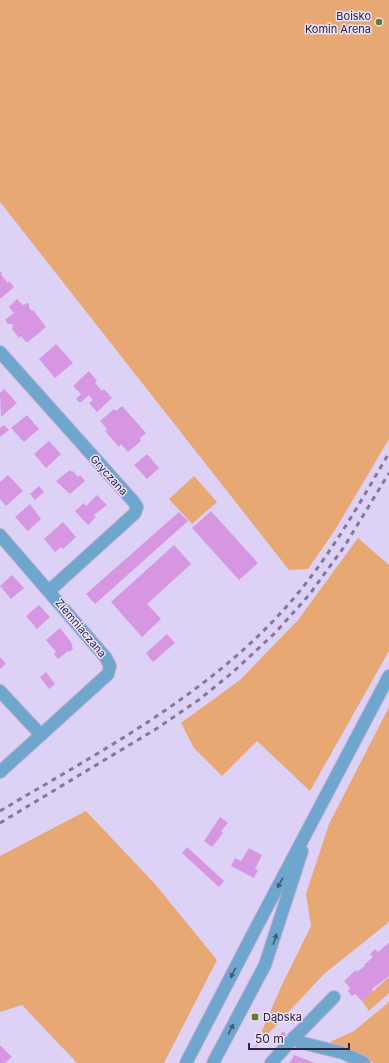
<svg xmlns="http://www.w3.org/2000/svg" width="389" height="1063" font-family="Inter,sans-serif">
	<style>
		.green { fill: #e7a873 }
		.building { fill: #d796e2 }
		.lines { fill: none; stroke-linecap: round; stroke-linejoin: round }
		.minor-casing { stroke: #bbafd1; stroke-width: 14 }
		.minor { stroke: #6ea6ce; stroke-width: 12 }
		.rail { stroke: #837896; stroke-width: 3; stroke-dasharray: 5 5; stroke-linecap: butt }
		.oneway { fill: #485978 }
		.poi-dot { fill: #677a2a; stroke: #e9e0fa; stroke-width: 1.5 }
		.labels { text-anchor: middle; stroke-width: 3; stroke-linejoin: round; paint-order: stroke }
		.poi-label { font-size: 11px; fill: #2f263e; stroke: #e9e0fa; text-anchor: end }
		.street-label { font-size: 11px; fill: #2f263e; stroke: #e9e0fa }
	</style>
	<rect width="100%" height="100%" fill="#ded1f6"/>
	<g class="green">
		<path d="M0,0H389V439L335,530L308,569L289,570L0,202Z"/>
		<path d="M194,476L217,502L192,524L169,499Z"/>
		<path d="M358,538L389,565V651L310,791L257,741L222,776L194,748L181,723L240,680L298,620Z"/>
		<path d="M389,707V922L324,974L254,1049L281,987L311,926L306,894L329,824Z"/>
		<path d="M86,811L155,884L217,960L164,1063H77L22,1005L0,1012V856Z"/>
		<path d="M389,977V993L369,1011L362,1001Z"/>
		<path d="M389,1002V1063H374L330,1042L354,1031Z"/>
	</g>
	<g class="building">
		<path d="M0,271L2,273L1,275L8,283L9,281L14,287L0,299Z"/>
		<path d="M17,299L23,305L27,303L29,304V308L32,311L33,310L46,327L28,342H26L21,336L19,338L12,329L13,326L12,324H8L5,320L7,318L14,313L9,307Z"/>
		<path d="M56,344L73,363L55,378L39,359Z"/>
		<path d="M89,371L97,381L95,383L102,391L104,389L112,398L97,412L89,403L93,400L89,395L80,403L76,399L81,394L73,386Z"/>
		<path d="M4,389L17,403L1,417L0,393Z"/>
		<path d="M122,406L146,433L140,438L141,441L128,452L121,444L119,447L105,431L107,429L100,421L114,409L116,411Z"/>
		<path d="M27,415L39,429L24,442L11,428Z"/>
		<path d="M4,425L9,430L0,437V428Z"/>
		<path d="M49,441L61,454L46,468L34,454Z"/>
		<path d="M147,454L159,468L147,479L134,465Z"/>
		<path d="M70,470L72,472L73,471L78,477L80,475L85,481L70,494L56,481Z"/>
		<path d="M8,475L23,491L6,506L0,499V482Z"/>
		<path d="M39,486L44,492L35,500L30,494Z"/>
		<path d="M97,495L107,505L94,515L96,517L88,525L75,511L84,503L86,506Z"/>
		<path d="M30,504L41,519L28,531L15,517Z"/>
		<path d="M211,511L258,563L239,580L192,528Z"/>
		<path d="M179,512L188,521L95,604L86,594Z"/>
		<path d="M63,522L76,537L63,549L61,547L55,552L44,539Z"/>
		<path d="M174,545L191,564L147,604L161,619L142,637L111,602Z"/>
		<path d="M12,575L24,588L11,599L0,586Z"/>
		<path d="M39,605L50,617L37,629L26,616Z"/>
		<path d="M60,628L71,642L73,649L69,652L68,651L58,659L54,654L56,652L46,640Z"/>
		<path d="M167,634L175,643L153,662L146,653Z"/>
		<path d="M0,657L6,664L0,669Z"/>
		<path d="M46,672L55,684L49,689L40,677Z"/>
		<path d="M220,817L228,823L221,831L223,833L212,847L204,841Z"/>
		<path d="M187,847L224,881L219,887L182,853Z"/>
		<path d="M249,848L262,855L255,869L258,870L254,878L231,866L235,858L241,861Z"/>
		<path d="M389,943V976L372,989L373,991L362,1001L355,994L352,996L348,991L350,988L344,981L356,970L357,972L365,966L364,965L373,957L370,954L375,949L378,952Z"/>
		<path d="M283,1031L286,1034L278,1043L275,1040Z"/>
		<path d="M0,1045L12,1057L5,1063H0Z"/>
		<path d="M294,1055L315,1063H289L290,1061H291Z"/>
	</g>
	<g class="lines">
		<defs>
			<g id="minor">
				<path d="M0,352L133,501L137,507L135,513L49,591"/>
				<path d="M0,535L106,658L110,666L108,674L0,772"/>
				<path d="M0,691L41,735"/>
				<path d="M294,1037L299,1042L343,1053L364,1063"/>
				<path d="M186,1063L257,926L389,676"/>
				<path d="M213,1063L265,965L302,851"/>
				<path d="M271,1063L290,1042L334,997"/>
			</g>
		</defs>
		<use href="#minor" class="minor-casing"/>
		<use href="#minor" class="minor"/>
		<g class="rail">
			<path d="M0,811C101,751 208,695 287,606C328,560 358,506 389,453"/>
			<path d="M0,823L156,729L200,699L233,672L275,633L309,595L344,547L389,473"/>
		</g>
	</g>
	<defs><path id="oneway-solid" d="M-6-.8H1V-3.2L6.5 0L1 3.2V.8H-6Z"/></defs>
	<g class="oneway">
		<use href="#oneway-solid" transform="translate(280 883) rotate(118)"/>
		<use href="#oneway-solid" transform="translate(275 939) rotate(-72)"/>
		<use href="#oneway-solid" transform="translate(233 973) rotate(117)"/>
		<use href="#oneway-solid" transform="translate(231 1029) rotate(-62)"/>
	</g>
	<g class="poi-dot">
		<circle cx="379" cy="22" r="4"/>
		<rect x="251" y="1013" width="8" height="8" rx="2"/>
	</g>
	<g class="labels">
		<g class="poi-label">
			<text x="371" y="20">Boisko<tspan x="371" dy="13">Komin Arena</tspan></text>
			<text x="263" y="1021" text-anchor="start">Dąbska</text>
		</g>
		<g class="street-label">
			<text transform="translate(109 475) rotate(48)" y="4">Gryczana</text>
			<text transform="translate(81 628) rotate(50)" y="4">Ziemniaczana</text>
		</g>
	</g>
	<path d="M249 1043v6h100v-6" fill="none" stroke="#2f263e" stroke-width="2"/>
	<text x="255" y="1043" font-size="12" fill="#2f263e" stroke="#e9e0fa" stroke-width="3" paint-order="stroke">50 m</text>
</svg>
